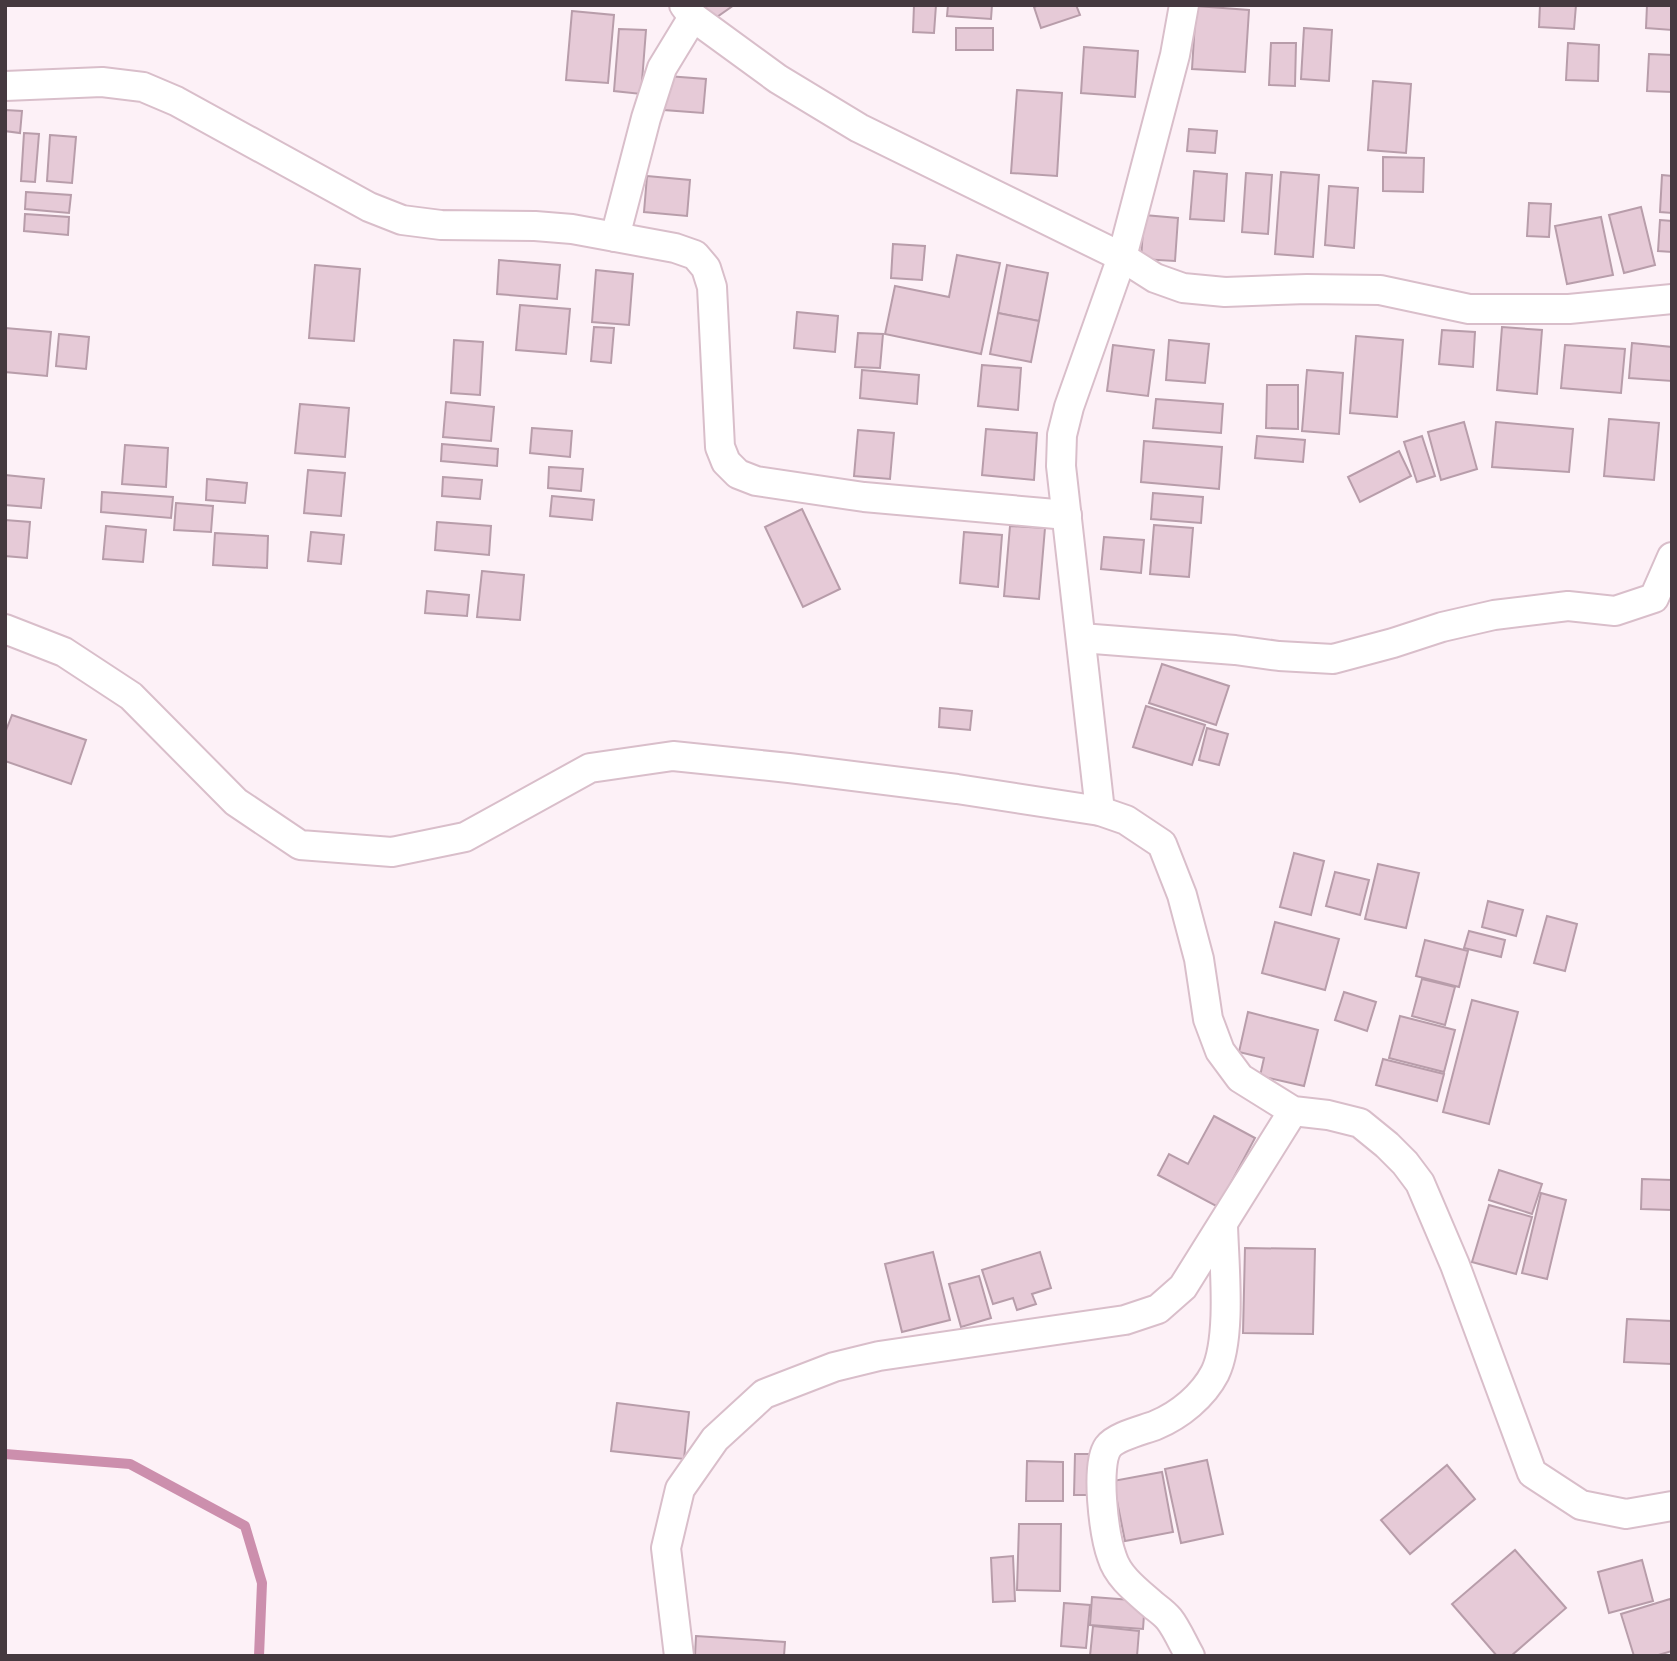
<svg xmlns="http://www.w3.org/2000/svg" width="1677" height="1661" font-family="Mulish,sans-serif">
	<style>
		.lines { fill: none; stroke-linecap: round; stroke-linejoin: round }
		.stream { stroke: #cc8fad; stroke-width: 10 }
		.building { fill: #e6cad7; stroke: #b89daa; stroke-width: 2 }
		.street-casing { stroke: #d9beca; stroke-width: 32 }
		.street { stroke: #fff; stroke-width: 28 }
	</style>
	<rect width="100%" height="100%" fill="#fdf1f7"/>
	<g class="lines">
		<path class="stream" d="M5,1454L130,1464L245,1526L262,1583L259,1656"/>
	</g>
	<g class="building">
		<path d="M704,5H734L714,19Z"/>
		<path d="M914,5H936L934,33L913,32Z"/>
		<path d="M948,5H992L991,19L947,16Z"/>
		<path d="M1039,5H1076L1080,15L1041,28L1034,7Z"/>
		<path d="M1540,5H1576L1574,29L1539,27Z"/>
		<path d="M1647,5H1672V30L1646,28Z"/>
		<path d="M1196,6L1249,10L1245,72L1192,69Z"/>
		<path d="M572,11L614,15L608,83L566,80Z"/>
		<rect x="956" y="28" width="37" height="22"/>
		<path d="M1304,28L1332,30L1329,81L1301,79Z"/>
		<path d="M619,29L646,30L641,94L614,91Z"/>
		<path d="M1271,43H1296L1295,86L1269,85Z"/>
		<path d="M1568,43L1599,45L1598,81L1566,80Z"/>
		<path d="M1084,47L1138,51L1135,97L1081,93Z"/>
		<path d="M1649,54L1672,55V92L1647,91Z"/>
		<path d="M667,76L706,79L703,113L664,110Z"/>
		<path d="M1373,81L1411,84L1406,153L1368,150Z"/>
		<path d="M1017,90L1062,93L1057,176L1011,173Z"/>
		<path d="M5,110L22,111L20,133L5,131Z"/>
		<path d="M1189,129L1217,131L1215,153L1187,151Z"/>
		<path d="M24,133L39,134L35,182L21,181Z"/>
		<path d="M50,135L76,137L72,183L47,181Z"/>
		<path d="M1383,157L1424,158L1423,192L1383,191Z"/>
		<path d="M1194,171L1227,174L1224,221L1190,219Z"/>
		<path d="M1281,172L1319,175L1313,257L1275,254Z"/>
		<path d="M1246,173L1272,175L1268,234L1242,232Z"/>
		<path d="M1662,175L1672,176V213L1660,212Z"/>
		<path d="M647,176L690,180L687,216L644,212Z"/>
		<path d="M1329,186L1358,188L1354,248L1325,245Z"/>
		<path d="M26,192L71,195L69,213L25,209Z"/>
		<path d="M1529,203L1551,204L1549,237L1527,236Z"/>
		<path d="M1641,207L1655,265L1624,273L1609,215Z"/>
		<path d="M25,214L69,217L68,235L24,231Z"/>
		<path d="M1144,215L1178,218L1175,261L1141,259Z"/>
		<path d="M1601,217L1613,275L1567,284L1555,226Z"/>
		<path d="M1660,220L1672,221V252L1658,251Z"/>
		<path d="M893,244L925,246L922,280L891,278Z"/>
		<path d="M957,255L1000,263L981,354L885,334L895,286L949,297Z"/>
		<path d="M499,260L560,265L557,299L497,294Z"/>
		<path d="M315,265L360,269L354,341L309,338Z"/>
		<path d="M1007,265L1048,273L1039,321L998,313Z"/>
		<path d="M596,270L633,274L629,325L592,322Z"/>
		<path d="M520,305L570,309L566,354L516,350Z"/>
		<path d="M797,312L838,316L835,352L794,348Z"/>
		<path d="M998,313L1039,321L1031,362L990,354Z"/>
		<path d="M594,327L614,328L611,363L591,361Z"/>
		<path d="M1502,327L1542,330L1537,394L1497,390Z"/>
		<path d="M5,328L51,332L47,376L5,372Z"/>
		<path d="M1442,330L1475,332L1473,367L1439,364Z"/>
		<path d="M858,333L883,334L880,368L855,367Z"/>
		<path d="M59,334L89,337L86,369L56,366Z"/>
		<path d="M1356,336L1403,340L1397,417L1350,413Z"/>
		<path d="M454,340L483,342L480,395L451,393Z"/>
		<path d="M1169,340L1209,344L1205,383L1166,380Z"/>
		<path d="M1632,343L1672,347V381L1629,378Z"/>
		<path d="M1113,345L1154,350L1148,396L1107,391Z"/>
		<path d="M1565,345L1625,349L1621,393L1561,388Z"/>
		<path d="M982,365L1021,368L1018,410L978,406Z"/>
		<path d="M862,370L919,375L917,404L860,398Z"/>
		<path d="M1307,370L1343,373L1339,434L1302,431Z"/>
		<path d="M1267,385H1298V429L1266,428Z"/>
		<path d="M1156,399L1223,404L1221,433L1153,428Z"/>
		<path d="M446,402L494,407L491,441L443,437Z"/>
		<path d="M300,404L349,408L345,457L295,453Z"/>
		<path d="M1609,419L1659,423L1654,480L1604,476Z"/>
		<path d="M1464,422L1477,469L1441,480L1428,432Z"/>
		<path d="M1496,422L1573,429L1569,472L1492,467Z"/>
		<path d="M532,428L572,431L570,457L530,453Z"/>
		<path d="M986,429L1037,433L1034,480L982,475Z"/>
		<path d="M858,430L894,433L890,479L854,476Z"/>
		<path d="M1257,436L1305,440L1303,462L1255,458Z"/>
		<path d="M1422,436L1435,476L1417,482L1404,442Z"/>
		<path d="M1144,441L1222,447L1219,489L1141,482Z"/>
		<path d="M442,444L498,449L497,466L441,461Z"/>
		<path d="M125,445L168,448L166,487L122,484Z"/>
		<path d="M1399,451L1411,476L1360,502L1348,477Z"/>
		<path d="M549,467L583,469L581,491L548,488Z"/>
		<path d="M308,470L345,473L341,516L304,513Z"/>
		<path d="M5,475L44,479L41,508L5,505Z"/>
		<path d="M443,477L482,480L480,499L442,496Z"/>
		<path d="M207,479L247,483L245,503L206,500Z"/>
		<path d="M102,492L173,497L171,518L101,512Z"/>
		<path d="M1153,493L1203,497L1201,523L1151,519Z"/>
		<path d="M552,496L594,500L592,520L550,516Z"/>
		<path d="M176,503L213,506L211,532L174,530Z"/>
		<path d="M802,509L840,589L803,607L765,527Z"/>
		<path d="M5,520L30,522L27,558L5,556Z"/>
		<path d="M437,522L491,526L489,555L435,550Z"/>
		<path d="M1154,525L1193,528L1189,577L1150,574Z"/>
		<path d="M106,526L146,530L143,562L103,559Z"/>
		<path d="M1010,526L1045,528L1039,599L1004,596Z"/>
		<path d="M311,532L344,535L341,564L308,561Z"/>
		<path d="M964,532L1002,535L998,587L960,583Z"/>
		<path d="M215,533L268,536L267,568L213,565Z"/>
		<path d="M1104,537L1144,540L1141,573L1101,569Z"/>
		<path d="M482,571L524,575L520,620L477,617Z"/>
		<path d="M427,591L469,595L467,616L425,613Z"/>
		<path d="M1162,664L1229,686L1216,725L1149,703Z"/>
		<path d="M1146,706L1205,725L1192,765L1133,747Z"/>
		<path d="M940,708L972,711L970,730L939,727Z"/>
		<path d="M12,715L86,740L71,784L5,761V733Z"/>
		<path d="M1207,728L1228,734L1219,765L1199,760Z"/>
		<path d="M1294,853L1324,861L1311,915L1280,907Z"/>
		<path d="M1378,864L1419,873L1406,928L1365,919Z"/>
		<path d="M1335,872L1369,880L1360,915L1326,906Z"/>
		<path d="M1488,901L1523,910L1516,936L1482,927Z"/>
		<path d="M1547,916L1577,924L1565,971L1534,963Z"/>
		<path d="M1275,922L1339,939L1325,990L1262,973Z"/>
		<path d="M1469,931L1505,940L1501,957L1464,948Z"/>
		<path d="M1425,940L1468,951L1459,987L1416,976Z"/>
		<path d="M1422,979L1455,987L1445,1025L1412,1016Z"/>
		<path d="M1344,992L1376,1002L1367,1031L1335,1020Z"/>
		<path d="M1472,1000L1518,1012L1489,1124L1443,1112Z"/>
		<path d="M1248,1012L1318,1030L1304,1086L1260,1076L1264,1058L1239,1052Z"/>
		<path d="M1400,1016L1455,1030L1444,1072L1389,1058Z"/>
		<path d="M1383,1059L1444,1074L1437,1101L1376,1085Z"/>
		<path d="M1214,1116L1255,1138L1218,1207L1158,1175L1169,1154L1188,1164Z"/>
		<path d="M1499,1170L1542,1184L1532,1214L1489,1200Z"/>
		<path d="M1642,1179L1672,1180V1210L1641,1209Z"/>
		<path d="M1541,1193L1566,1200L1547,1279L1522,1273Z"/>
		<path d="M1489,1205L1532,1217L1516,1274L1472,1262Z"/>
		<path d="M1245,1248L1315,1249L1313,1334L1243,1333Z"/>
		<path d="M933,1252L950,1320L902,1332L885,1264Z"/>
		<path d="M1040,1252L1051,1288L1032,1294L1036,1304L1017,1310L1013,1298L993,1304L982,1270Z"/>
		<path d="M979,1276L991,1318L961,1327L949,1284Z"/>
		<path d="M1627,1319L1672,1321V1364L1624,1362Z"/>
		<path d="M617,1403L689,1412L684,1459L611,1451Z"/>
		<path d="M1075,1454H1098L1097,1495H1074Z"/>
		<path d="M1207,1460L1223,1534L1181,1543L1165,1469Z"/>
		<path d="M1027,1461L1063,1462V1501H1026Z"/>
		<path d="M1447,1465L1475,1499L1410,1554L1381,1520Z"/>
		<path d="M1162,1472L1173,1532L1125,1541L1113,1481Z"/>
		<path d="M1019,1524H1061L1060,1591L1017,1590Z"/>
		<path d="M1515,1550L1566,1608L1511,1656H1497L1452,1604Z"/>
		<path d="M1013,1556L1015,1601L993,1602L991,1558Z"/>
		<path d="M1642,1560L1653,1601L1609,1613L1598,1572Z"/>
		<path d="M1092,1597L1145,1601L1143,1629L1090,1625Z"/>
		<path d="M1670,1599L1672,1603V1651L1655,1656H1634L1621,1614Z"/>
		<path d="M1064,1603L1090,1605L1086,1648L1061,1646Z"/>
		<path d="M1093,1626L1139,1631L1137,1656H1090Z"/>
		<path d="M696,1636L785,1642L784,1656H695Z"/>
	</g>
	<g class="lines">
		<defs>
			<g id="street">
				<path d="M684,5L693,17L778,79L859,128L1122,257L1155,278L1183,288L1225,292L1307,289L1380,290L1469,309H1569L1672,299"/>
				<path d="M5,86L102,82L143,87L176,101L369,207L402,220L441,225L535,226L572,229L675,248L695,255L706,268L712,287L720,447L726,462L738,474L756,481L864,497L1067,515"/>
				<path d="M615,237L646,118L662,68L693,17"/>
				<path d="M5,629L64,652L131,696L236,802L300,845L392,852L465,837L590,768L673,756L789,768L957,789L1100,811L1126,820L1162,844L1182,895L1199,959L1208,1019L1220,1051L1240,1078L1293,1111L1328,1115L1360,1123L1387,1145L1405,1163L1420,1183L1455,1265L1532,1473L1581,1505L1626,1514L1672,1506"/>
				<path d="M1081,638L1235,650L1279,656L1333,659L1393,643L1442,627L1494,615L1568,606L1615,611L1654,598L1672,557"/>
				<path d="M1100,811L1061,466L1062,435L1069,407L1122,257L1175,55L1184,5"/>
				<path d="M679,1656L666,1548L680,1489L715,1439L764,1394L834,1367L879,1356L1125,1320L1158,1309L1183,1287L1293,1111"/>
				<path d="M1190,1656C1183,1644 1177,1629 1169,1619C1164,1613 1158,1609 1153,1605C1137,1591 1118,1577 1112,1557C1104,1535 1095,1465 1108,1447C1116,1436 1144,1430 1156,1425C1180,1415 1203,1396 1215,1373C1232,1338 1224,1264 1223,1225"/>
			</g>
		</defs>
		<use href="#street" class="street-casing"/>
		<use href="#street" class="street"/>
	</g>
	<rect width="1677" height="1661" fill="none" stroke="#45393f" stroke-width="14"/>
</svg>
